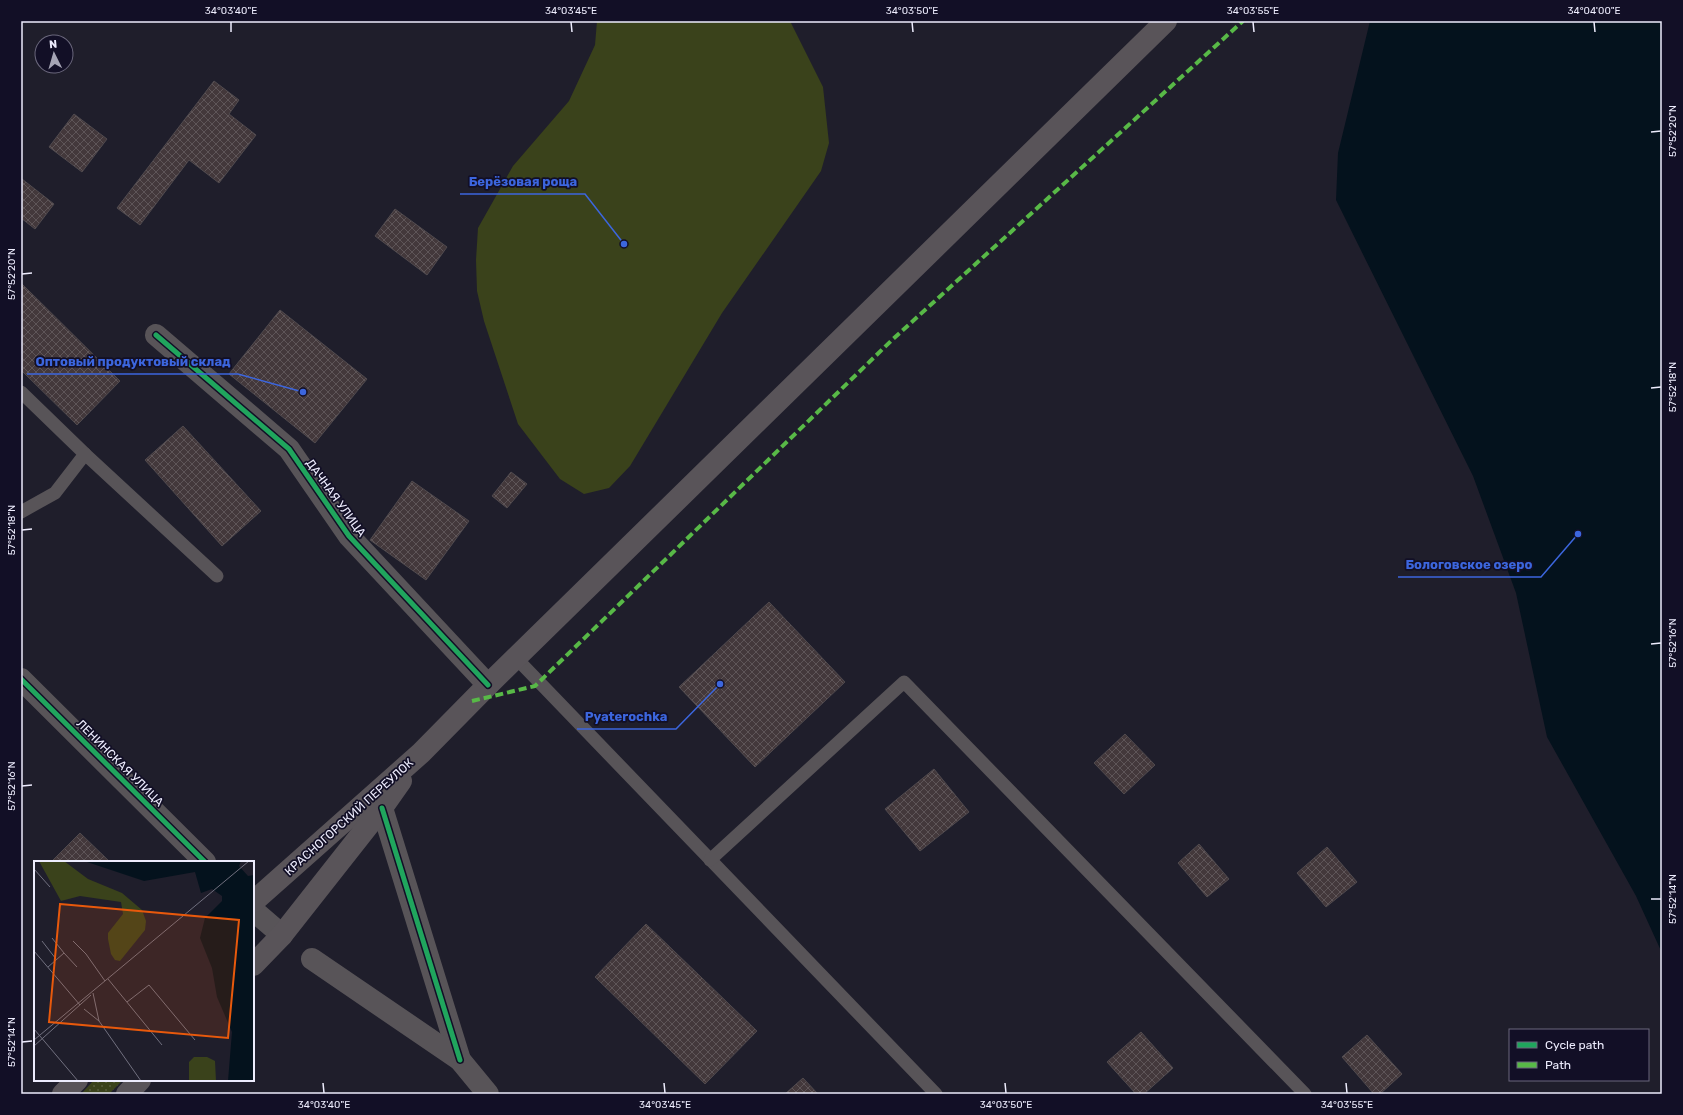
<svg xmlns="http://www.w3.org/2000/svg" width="1683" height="1115" font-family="Rubik,sans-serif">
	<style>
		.grass { fill: url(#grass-dots) }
		.park { fill: #3a421b }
		.water { fill: #04121d }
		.building { fill: url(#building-cross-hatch); stroke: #504a4e }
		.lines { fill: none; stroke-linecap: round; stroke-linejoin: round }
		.lane { stroke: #585458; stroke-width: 13 }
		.street { stroke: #585458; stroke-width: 22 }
		.secondary { stroke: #595459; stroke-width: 22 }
		.quiet { stroke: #58b947; stroke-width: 4; stroke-dasharray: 8 4; stroke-linecap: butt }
		.cycleway-casing { stroke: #120f26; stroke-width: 8 }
		.cycleway { stroke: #20a55d; stroke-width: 5 }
		.ticks { fill: none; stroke: #edecfd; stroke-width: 1.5 }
		.labels { text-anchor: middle; stroke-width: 3.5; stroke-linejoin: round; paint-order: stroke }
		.street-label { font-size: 12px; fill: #edecfd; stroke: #120f26 }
		.inset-road { fill: none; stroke: #71707f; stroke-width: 1 }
		.view { fill: #e8590c; fill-opacity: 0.15; stroke: #e8590c; stroke-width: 2 }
		.inset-edge { fill: none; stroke: #edecfd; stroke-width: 2 }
		.leader { fill: none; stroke: #3c66de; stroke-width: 1.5 }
		.callout-dot { fill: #3c66de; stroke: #120f26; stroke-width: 1.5 }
		.callout-label { font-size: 13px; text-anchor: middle; font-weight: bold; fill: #3c66de; stroke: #120f26; stroke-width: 3.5; stroke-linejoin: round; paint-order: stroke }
		.neatline { fill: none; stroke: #edecfd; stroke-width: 1.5 }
		.ticks-label { font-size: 10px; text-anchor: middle; fill: #edecfd }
	</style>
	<defs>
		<pattern id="grass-dots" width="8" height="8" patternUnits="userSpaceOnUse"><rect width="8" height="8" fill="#3a421b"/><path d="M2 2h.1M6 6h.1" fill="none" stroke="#575d3d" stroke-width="1.8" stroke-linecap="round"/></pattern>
		<pattern id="building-cross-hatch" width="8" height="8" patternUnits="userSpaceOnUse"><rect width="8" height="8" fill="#43383b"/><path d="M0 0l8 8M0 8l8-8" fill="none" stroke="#5e5558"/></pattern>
	</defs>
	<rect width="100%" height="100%" fill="#1f1e2b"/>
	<path class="grass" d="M94,1080H123L109,1094H81Z"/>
	<path class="park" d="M597,21H790L823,87L829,143L821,171L722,313L630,466L609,488L584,494L560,479L518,424L484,321L477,291L476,260L478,228L513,166L569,101L595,45Z"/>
	<path class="water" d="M1370,21H1662V953L1636,896L1547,737L1516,593L1473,476L1336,200L1338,153Z"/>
	<g class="building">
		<path d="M214,81L239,100L229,114L256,135L219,183L189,160L140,225L117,208Z"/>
		<path d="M74,114L107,139L82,172L49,147Z"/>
		<path d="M22,179L54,204L35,229L21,218Z"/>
		<path d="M395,209L447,247L427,275L375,236Z"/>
		<path d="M21,283L120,381L77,425L21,370Z"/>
		<path d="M280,310L367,379L315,443L229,374Z"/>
		<path d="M183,426L261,511L222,546L145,460Z"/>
		<path d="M511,472L527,484L507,508L492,496Z"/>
		<path d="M412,481L469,521L426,580L370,540Z"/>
		<path d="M769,602L845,682L755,767L679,687Z"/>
		<path d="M1125,734L1155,765L1124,794L1094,763Z"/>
		<path d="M934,769L969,812L920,851L885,809Z"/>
		<path d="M80,833L110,862H51Z"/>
		<path d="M1199,844L1229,879L1207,897L1178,863Z"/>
		<path d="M1327,847L1357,882L1326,907L1297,873Z"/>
		<path d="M646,924L757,1031L705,1084L595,977Z"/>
		<path d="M1141,1032L1173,1068L1144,1094H1136L1107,1062Z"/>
		<path d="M1367,1035L1402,1074L1380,1094H1374L1342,1057Z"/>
		<path d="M803,1078L818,1094H785Z"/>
	</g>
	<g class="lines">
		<g class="lane">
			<path d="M21,392L85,454"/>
			<path d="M21,512L55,493L85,454L217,576"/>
			<path d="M516,658L936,1094"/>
			<path d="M710,860L904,682L1305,1094"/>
		</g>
		<g class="street">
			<path d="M156,335L289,449L349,536L488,685"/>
			<path d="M21,679L205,862"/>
			<path d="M382,808L460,1060"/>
			<path d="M253,910L282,935"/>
			<path d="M312,959L460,1060L488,1094"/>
		</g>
		<g class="secondary">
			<path d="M253,902L421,753L488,685L1166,21"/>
			<path d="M253,965L282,935L382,808L401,781"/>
			<path d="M63,1094L77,1080"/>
			<path d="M127,1094L140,1080"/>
		</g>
		<path class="quiet" d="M472,701L535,686L892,340L1243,21"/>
		<defs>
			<g id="cycleway">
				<path d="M156,335L289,449L349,536L488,685"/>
				<path d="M21,679L205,862"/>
				<path d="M382,808L460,1060"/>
			</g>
		</defs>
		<use href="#cycleway" class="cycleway-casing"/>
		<use href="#cycleway" class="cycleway"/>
	</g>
	<path class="ticks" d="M231,22V32M571,22L572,32M912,22L913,32M1253,22L1254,32M1594,22L1595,32M1651,132L1661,131M22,274L32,273M1651,388L1661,387M22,530L32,529M1651,644L1661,643M22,786L32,785M1651,899H1661M22,1042L32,1041M323,1083L324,1093M664,1083L665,1093M1005,1083L1006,1093M1346,1083L1347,1093"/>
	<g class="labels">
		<g class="street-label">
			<text transform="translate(336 498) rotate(54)" y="4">ДАЧНАЯ УЛИЦА</text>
			<text transform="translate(120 763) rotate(45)" y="4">ЛЕНИНСКАЯ УЛИЦА</text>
			<text transform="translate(349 817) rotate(-42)" y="4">КРАСНОГОРСКИЙ ПЕРЕУЛОК</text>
		</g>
	</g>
	<g transform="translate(34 861)">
		<rect width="220" height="220" fill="#1f1e2b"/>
		<path d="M5,0H30L54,18L88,32L108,49L112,60L111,69L86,100L81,99L77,93L74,78V72L89,53L87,41L46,35L27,40ZM160,196H173L181,200L182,220H155V201Z" fill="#3a421b"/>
		<path d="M50,0H207L205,5L214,15L220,14V220H194L198,171L183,136L178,107L166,77L171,57L188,40V35L178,28L167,32L161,11L110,20Z" fill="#04121d"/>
		<path class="inset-road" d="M0,8L16,26M18,77L30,92M8,80L22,98M39,80L52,93L71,120M0,90L46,144M14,106L30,92L43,106M74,118L128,184M59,132L65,160M93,141L115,124L161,179M50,148L65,160L107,220M0,168L44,220M0,179L215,0M0,185L57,134"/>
		<path class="view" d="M26,43L205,59L194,177L15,161Z"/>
		<rect width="220" height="220" class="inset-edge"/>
	</g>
	<path class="leader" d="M624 244L585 194H460M303 392L238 374H27M1578 534L1541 577H1398M720 684L676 729H577"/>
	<g class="callout-dot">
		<circle cx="624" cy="244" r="4"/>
		<circle cx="303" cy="392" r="4"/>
		<circle cx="1578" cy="534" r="4"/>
		<circle cx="720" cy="684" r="4"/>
	</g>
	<g class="callout-label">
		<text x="523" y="186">Берёзовая роща</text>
		<text x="133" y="366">Оптовый продуктовый склад</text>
		<text x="1469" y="569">Бологовское озеро</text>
		<text x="626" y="721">Pyaterochka</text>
	</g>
	<rect width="1683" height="1115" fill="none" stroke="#120f26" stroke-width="44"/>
	<rect x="1509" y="1029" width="140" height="52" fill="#120f26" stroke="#6a677c"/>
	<rect x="1517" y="1042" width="20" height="6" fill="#20a55d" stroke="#6a677c"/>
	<text x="1545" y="1049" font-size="12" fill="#edecfd">Cycle path</text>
	<rect x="1517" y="1062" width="20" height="6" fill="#58b947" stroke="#6a677c"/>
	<text x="1545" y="1069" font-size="12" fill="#edecfd">Path</text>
	<g transform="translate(54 54) rotate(355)"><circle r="19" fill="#120f26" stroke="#6a677c"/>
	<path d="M0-3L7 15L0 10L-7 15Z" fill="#a5a4b4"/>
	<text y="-6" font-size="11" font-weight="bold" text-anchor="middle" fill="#edecfd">N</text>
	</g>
	<rect x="22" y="22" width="1639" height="1071" class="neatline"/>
	<g class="ticks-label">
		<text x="231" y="14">34°03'40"E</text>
		<text x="571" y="14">34°03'45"E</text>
		<text x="912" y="14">34°03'50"E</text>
		<text x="1253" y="14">34°03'55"E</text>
		<text x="1594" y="14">34°04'00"E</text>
		<text transform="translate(1672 131) rotate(-90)" y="4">57°52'20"N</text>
		<text transform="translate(11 274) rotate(-90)" y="4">57°52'20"N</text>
		<text transform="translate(1672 387) rotate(-90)" y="4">57°52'18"N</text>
		<text transform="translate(11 530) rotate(-90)" y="4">57°52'18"N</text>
		<text transform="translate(1672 643) rotate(-90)" y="4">57°52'16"N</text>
		<text transform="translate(11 786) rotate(-90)" y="4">57°52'16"N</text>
		<text transform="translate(1672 899) rotate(-90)" y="4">57°52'14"N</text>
		<text transform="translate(11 1042) rotate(-90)" y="4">57°52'14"N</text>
		<text x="324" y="1108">34°03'40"E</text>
		<text x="665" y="1108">34°03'45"E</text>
		<text x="1006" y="1108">34°03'50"E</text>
		<text x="1347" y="1108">34°03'55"E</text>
	</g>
</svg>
